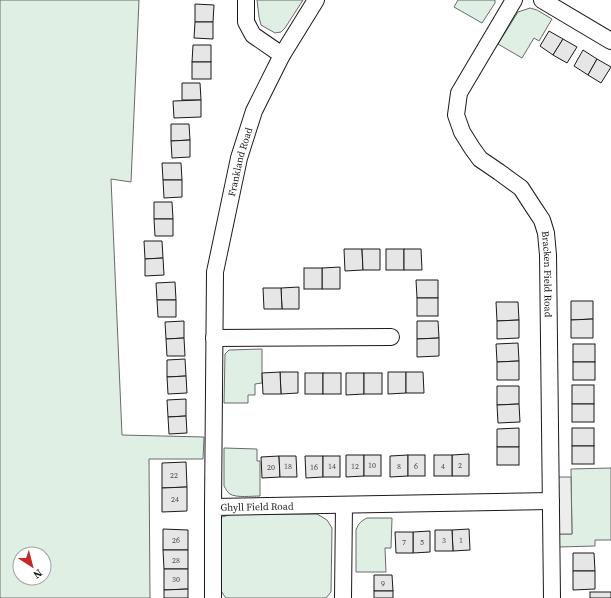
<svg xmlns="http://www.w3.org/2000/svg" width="611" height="598" font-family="'Source Serif 4',serif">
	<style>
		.green { fill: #e0efe3; stroke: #6a6a6a; fill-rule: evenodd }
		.parking { fill: #ededed; stroke: #6a6a6a }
		.building { fill: #e6e6e6; stroke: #1a1a1a }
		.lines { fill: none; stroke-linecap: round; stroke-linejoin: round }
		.street-casing { stroke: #1a1a1a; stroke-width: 18 }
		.street { stroke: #fff; stroke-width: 16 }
		.labels { text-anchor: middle; stroke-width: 3; stroke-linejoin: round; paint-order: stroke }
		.number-label { font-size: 8px; fill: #4d4d4d }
		.street-label { font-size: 10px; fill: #1a1a1a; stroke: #fff }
	</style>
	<rect width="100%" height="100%" fill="#fff"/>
	<g class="green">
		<path d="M0,0H139L131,182L111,179L122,435L204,437L203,459H149L150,598H0ZM20,554H44V578H20Z"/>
		<path d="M257,0H303L285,28L281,32L275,33L261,25L259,17Z"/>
		<path d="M458,0H495V3L482,23L454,7Z"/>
		<path d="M530,8L537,10L552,19L539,41L534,38L522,58L498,44L518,12Z"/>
		<path d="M262,349V383L255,384V395H248V403H224L225,354L229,350Z"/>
		<path d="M224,448L257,449V461H260V496C252,496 236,498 230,494C227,492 226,489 224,486Z"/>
		<path d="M611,468V540H595V546L559,547V534H572L571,469Z"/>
		<path d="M232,514H317L327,520L332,528L331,592L326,598H226L225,597L218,586L219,520L222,517Z"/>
		<path d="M367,518H392L391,548H385L386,572H356V530C358,524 361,521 367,518Z"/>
	</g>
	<path class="parking" d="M551,477H571L572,534H552Z"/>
	<g class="building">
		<path d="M195,4L214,5L213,22H195Z"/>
		<path d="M195,22H213V39L194,38Z"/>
		<path d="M549,31L563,39L553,55L540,46Z"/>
		<path d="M563,39L577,47L567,63L553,55Z"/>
		<path d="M193,45H211V62H192Z"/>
		<path d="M583,50L597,59L588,75L574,66Z"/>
		<path d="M597,59L611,67L601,83L588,75Z"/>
		<rect x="192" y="62" width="19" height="17"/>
		<path d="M182,83H200L201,100H182Z"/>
		<path d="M201,100V117L174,118L173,101Z"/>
		<path d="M171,124H189L190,140L171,141Z"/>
		<path d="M190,140V157L172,158L171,141Z"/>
		<path d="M162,163H181L182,180H163Z"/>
		<path d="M163,180H182V197L164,198Z"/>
		<path d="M154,202H172L173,219H154Z"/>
		<path d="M154,219H173V236H155Z"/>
		<path d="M144,241H162L163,258L145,259Z"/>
		<path d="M344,249H362L363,270L345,271Z"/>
		<path d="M362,249H380V270H363Z"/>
		<rect x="386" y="249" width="18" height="21"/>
		<path d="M404,249H421L422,270H404Z"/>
		<path d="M163,258L164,275L145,276V259Z"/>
		<path d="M340,267V289H322V268Z"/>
		<rect x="304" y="268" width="18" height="21"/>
		<path d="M416,280H438V298H417Z"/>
		<path d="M175,282L176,300H157L156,283Z"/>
		<path d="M299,287V309H282L281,288Z"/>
		<path d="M263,288H281L282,309H264Z"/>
		<rect x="417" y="298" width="21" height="18"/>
		<path d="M157,300H176V317H158Z"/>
		<path d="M571,301H593V319L571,320Z"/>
		<path d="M496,302H518L519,320L497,321Z"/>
		<path d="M593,319V338H571V320Z"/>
		<path d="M519,320V338L497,339V321Z"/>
		<path d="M184,321V338L166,339L165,322Z"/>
		<path d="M417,321H438L439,338L417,339Z"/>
		<path d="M184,338L185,356H167L166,339Z"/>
		<path d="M439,338V356L417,357V339Z"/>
		<path d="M518,343L519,361L497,362L496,344Z"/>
		<rect x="573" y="344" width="22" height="18"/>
		<path d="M185,359L186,376L167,377V360Z"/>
		<path d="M519,361V380H497V362Z"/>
		<rect x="573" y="362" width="22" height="18"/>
		<path d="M280,372H298V393L281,394Z"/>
		<path d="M280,372L281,394H263L262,373Z"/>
		<path d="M388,372H406V393L388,394Z"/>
		<path d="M406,372H423L424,393H406Z"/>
		<rect x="305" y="373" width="18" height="21"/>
		<rect x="323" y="373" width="18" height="21"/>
		<path d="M346,373H364V394L346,395Z"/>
		<rect x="364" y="373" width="18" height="21"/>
		<path d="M186,376L187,393L168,394L167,377Z"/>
		<rect x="572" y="385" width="22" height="19"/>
		<path d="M497,386H519V404L497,405Z"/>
		<path d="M186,399V416L168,417L167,400Z"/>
		<path d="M519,404L520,422L498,423L497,405Z"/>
		<rect x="572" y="404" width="22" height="18"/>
		<path d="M186,416L187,433L169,434L168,417Z"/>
		<path d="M519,428V447H497V429Z"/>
		<rect x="572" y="428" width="22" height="18"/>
		<rect x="572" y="446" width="22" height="18"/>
		<rect x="497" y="447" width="22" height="18"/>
		<path d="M469,454V476H452V455Z"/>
		<path d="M346,455H364V476L346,477Z"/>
		<rect x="364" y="455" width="17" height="21"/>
		<path d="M408,455V476L390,477V456Z"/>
		<rect x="408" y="455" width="17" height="21"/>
		<rect x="434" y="455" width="18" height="21"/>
		<path d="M279,456L280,477L262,478L261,457Z"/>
		<path d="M279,456H296L297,477H280Z"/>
		<path d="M305,456H323V477L306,478Z"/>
		<rect x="323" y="456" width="17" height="21"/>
		<path d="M186,462L187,487L162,488V463Z"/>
		<path d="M187,487V511L162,512V488Z"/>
		<path d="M163,529L188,530V550H163Z"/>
		<path d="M469,529L470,550L453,551L452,530Z"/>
		<path d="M435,530H452L453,551H435Z"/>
		<path d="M430,531V552L413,553V532Z"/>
		<path d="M395,532H413V553H396Z"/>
		<path d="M163,550H188V569H164Z"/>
		<path d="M573,553H594L595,571H573Z"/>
		<path d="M164,569H188V589L164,590Z"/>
		<path d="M573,571H595V589L573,590Z"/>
		<path d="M374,575H392L393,591H374Z"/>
		<path d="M188,589V598H164V590Z"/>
		<rect x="374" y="591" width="19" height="7"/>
		<rect x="590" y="592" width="21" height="6"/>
	</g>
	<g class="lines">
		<defs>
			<g id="street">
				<path d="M246,0V22L253,35L282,55"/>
				<path id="s1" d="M514,0L459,93L456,115L462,132L472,148L480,159L499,172L521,188L534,208L542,220L546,233L548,255L552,598"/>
				<path d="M542,0L611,41"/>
				<path d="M214,338L391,337"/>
				<path id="s2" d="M213,507L215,272L239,158L254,111L282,55L316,0"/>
				<path id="s3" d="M213,598V507L551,501"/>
				<path d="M343,598L344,505"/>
			</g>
		</defs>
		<use href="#street" class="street-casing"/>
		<use href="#street" class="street"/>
	</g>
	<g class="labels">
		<g class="number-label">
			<text x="372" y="468">10</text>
			<text x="460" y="468">2</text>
			<text x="288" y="469">18</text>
			<text x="332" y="469">14</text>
			<text x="355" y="469">12</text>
			<text x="399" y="469">8</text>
			<text x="416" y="469">6</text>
			<text x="443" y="469">4</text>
			<text x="271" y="470">20</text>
			<text x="314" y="470">16</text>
			<text x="174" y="478">22</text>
			<text x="175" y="502">24</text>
			<text x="176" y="543">26</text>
			<text x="444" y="543">3</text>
			<text x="461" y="543">1</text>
			<text x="404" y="545">7</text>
			<text x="422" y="545">5</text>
			<text x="176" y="563">28</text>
			<text x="176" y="582">30</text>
			<text x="383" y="586">9</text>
		</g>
		<g class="street-label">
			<text dy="4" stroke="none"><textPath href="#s2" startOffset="348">Frankland Road</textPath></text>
			<text dy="4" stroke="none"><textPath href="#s1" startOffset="324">Bracken Field Road</textPath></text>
			<text dy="4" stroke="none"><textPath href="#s3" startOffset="135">Ghyll Field Road</textPath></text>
		</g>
	</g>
	<g transform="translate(32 566) rotate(144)"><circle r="19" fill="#ffffff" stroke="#a3a3a3"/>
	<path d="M0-3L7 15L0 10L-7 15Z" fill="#c62828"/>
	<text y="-6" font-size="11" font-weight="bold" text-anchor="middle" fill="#1a1a1a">N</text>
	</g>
</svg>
